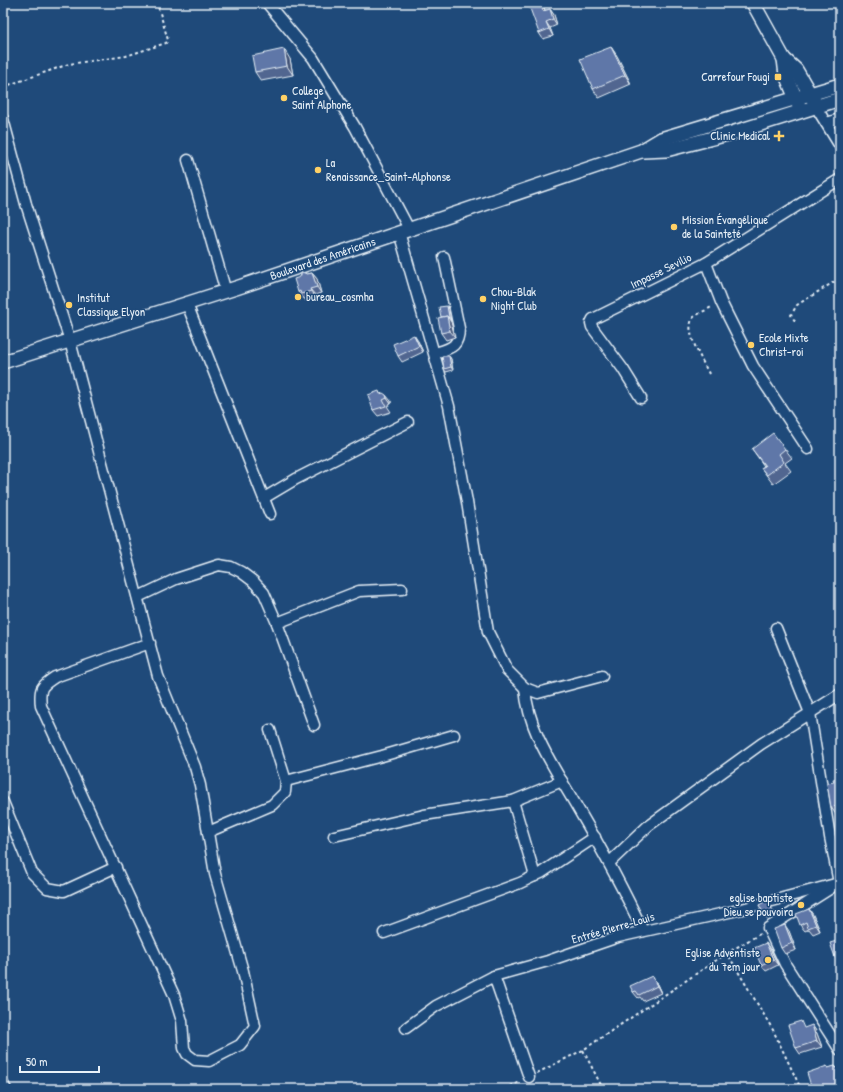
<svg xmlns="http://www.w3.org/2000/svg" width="843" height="1092" font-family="'Patrick Hand',sans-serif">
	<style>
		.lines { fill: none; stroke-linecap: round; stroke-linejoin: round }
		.minor-casing { stroke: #e8f1f8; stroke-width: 13 }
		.major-casing { stroke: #e8f1f8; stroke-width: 16 }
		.path { stroke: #e8f1f8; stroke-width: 2; stroke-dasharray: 3 3; stroke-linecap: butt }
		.minor { stroke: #1f4a7a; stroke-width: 10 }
		.major { stroke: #1f4a7a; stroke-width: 13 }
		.wall { fill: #516690; stroke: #e8f1f8 }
		.shaded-wall { fill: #425376; stroke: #e8f1f8 }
		.building { fill: #5e77a8; stroke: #e8f1f8 }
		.poi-dot { fill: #ffd166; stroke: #1f4a7a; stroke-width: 1.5 }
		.labels { text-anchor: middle; stroke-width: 3; stroke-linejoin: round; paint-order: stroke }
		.poi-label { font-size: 12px; fill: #e8f1f8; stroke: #1f4a7a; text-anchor: start }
		.street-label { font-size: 12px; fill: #e8f1f8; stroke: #1f4a7a }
	</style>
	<rect width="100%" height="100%" fill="#1f4a7a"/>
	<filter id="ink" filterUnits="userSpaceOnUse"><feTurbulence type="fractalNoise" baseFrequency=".025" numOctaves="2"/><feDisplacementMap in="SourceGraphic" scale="8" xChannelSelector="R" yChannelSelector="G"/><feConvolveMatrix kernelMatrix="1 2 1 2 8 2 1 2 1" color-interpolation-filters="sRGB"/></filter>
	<g filter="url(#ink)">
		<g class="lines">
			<defs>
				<g id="minor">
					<path d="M267,3L313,58L355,127L409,229"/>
					<path d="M816,107L840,146"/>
					<path d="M3,119L26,204L70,341L158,676L195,767L200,785L215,874L243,971L255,1026L240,1045L209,1061L195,1060L187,1054L184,1048L182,1021L174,995L41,706C39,688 41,686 55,677L150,643"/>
					<path d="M826,123L840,119"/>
					<path d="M188,160L226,292"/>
					<path d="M399,232L449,406L467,502L488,632L507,670L525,688L538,693L602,676"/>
					<path d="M706,263L721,302L753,366L808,449"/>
					<path d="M187,304L270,514"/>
					<path d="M435,353C451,348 459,347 459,328L444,257"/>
					<path d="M641,398L623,369L592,327L591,323L593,319L706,263L840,179"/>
					<path d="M264,498L296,479L408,422"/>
					<path d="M138,597L176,579L219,565L231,567L241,572L253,581L264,593L277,623L314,725"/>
					<path d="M277,623L359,591L402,589"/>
					<path d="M525,688C528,732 556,770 577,807C601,848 623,888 643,931"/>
					<path d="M286,781L382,756L454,735"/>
					<path d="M513,801L535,876"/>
					<path d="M3,802L32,873L47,888L64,891L116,867"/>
					<path d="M208,832L272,805L285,792L286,781L270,730"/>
					<path d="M334,836L424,815L513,801L562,781"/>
					<path d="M609,863L648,826L761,744L840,694"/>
					<path d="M831,888L768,928L785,964L840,1050"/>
					<path d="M384,933L520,883L541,873L595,837"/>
					<path d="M494,976L529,1077"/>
					<path d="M406,1028L436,1006L494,976L548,961L618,937L738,910L839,883L830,837L810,713L776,628"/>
					<path d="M3,1084L6,1089"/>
				</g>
				<g id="major">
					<path d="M753,3L784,59L796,70L814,101"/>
					<path d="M784,59L786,75L799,106"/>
					<path d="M643,151L666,150L732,133L840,99"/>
					<path id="s1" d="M3,362L239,287L641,151L661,139L840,85"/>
				</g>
			</defs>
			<use href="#minor" class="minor-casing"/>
			<use href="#major" class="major-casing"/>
			<g class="path">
				<path d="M3,87L69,64L126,56L166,43L168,40L157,3"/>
				<path d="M795,321L791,315L797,305L840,278"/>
				<path d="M709,374C703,361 682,329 694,317C699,313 707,310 713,306"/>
				<path d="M760,934L727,953L773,1030L801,1089"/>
				<path d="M583,1050L603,1089"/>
				<path d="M537,1073L583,1050L727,953"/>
				<path d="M505,1089L521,1081"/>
			</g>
			<use href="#minor" class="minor"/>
			<use href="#major" class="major"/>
		</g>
		<g class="wall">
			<path d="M543,5L545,10L550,9L554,15L557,25L550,28L553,36L543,39L539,33Z"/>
			<path d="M611,47L617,56L631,84L599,98L593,89Z"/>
			<path d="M290,59L293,75L261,81L255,72Z"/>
			<path d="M312,273L317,279L321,293L315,295V298L306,301L304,298H302L298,292L307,274Z"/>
			<path d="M447,306L449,309L451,321H450L455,337L446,340L441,333Z"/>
			<path d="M418,341L423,352L402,362L398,356Z"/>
			<path d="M449,356L451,359L453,370L446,372L444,369Z"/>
			<path d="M380,394L391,401V404L387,406L391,412L378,416L373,410Z"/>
			<path d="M752,449H785L792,458L785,463L791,471L773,484L761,468L764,466Z"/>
			<path d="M840,778V816H837L831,807L834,782Z"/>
			<path d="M767,900L775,914L767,919L759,905Z"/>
			<path d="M809,909L813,915L820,931L813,934L809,929L805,931L800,925Z"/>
			<path d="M789,931L796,950L785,954L781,948Z"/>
			<path d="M840,940V963H839L835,957Z"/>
			<path d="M770,949L778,965L766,971L761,965Z"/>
			<path d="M652,976L656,982L661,993L643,1001L640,997L638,998L633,992Z"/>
			<path d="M812,1025L816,1031L822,1047L800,1054L796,1048Z"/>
			<path d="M827,1066L829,1068L835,1066L837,1068L840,1067V1089H812Z"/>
		</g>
		<g class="shaded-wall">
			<path d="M540,3H542L543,5L547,17L543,11Z"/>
			<path d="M550,9L554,15L557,25L553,19Z"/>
			<path d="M546,22L550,28L553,36L549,29Z"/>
			<path d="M611,47L617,56L631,84L625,75Z"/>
			<path d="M284,49L290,59L293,75L287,66Z"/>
			<path d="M312,273L317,279L321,293L317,287Z"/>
			<path d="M310,289L315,295V298L311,291Z"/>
			<path d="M447,306L449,309L451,321L449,317Z"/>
			<path d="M447,316L451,322L455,337L450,331Z"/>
			<path d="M414,335L418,341L423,352L419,346Z"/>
			<path d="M449,356L451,359L453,370L451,367Z"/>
			<path d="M386,395L391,401V404L387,398Z"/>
			<path d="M809,909L813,915L820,931L816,925Z"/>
			<path d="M785,925L789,931L796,950L792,943Z"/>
			<path d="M766,943L770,949L778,965L773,959Z"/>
			<path d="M652,976L656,982L661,993L657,986Z"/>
			<path d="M812,1025L816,1031L822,1047L817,1041Z"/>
		</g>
		<g class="building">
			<path d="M528,3H540L543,11L550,9L553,19L546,22L549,29L539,33Z"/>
			<path d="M611,47L625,75L593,89L580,59Z"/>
			<path d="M284,49L287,66L255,72L252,56Z"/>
			<path d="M302,272L307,274L312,273L317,287L310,289L311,291L301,294L300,291L298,292L294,279L300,277Z"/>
			<path d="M447,306L449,317L448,318L447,316L441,317L439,307Z"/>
			<path d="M447,316L450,331L441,333L438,318Z"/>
			<path d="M414,335L419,346L398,356L393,344Z"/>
			<path d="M442,356H449L451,367L444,369Z"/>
			<path d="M379,391L380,394L383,393L386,395L387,398L383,400L386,406L373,410L368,395Z"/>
			<path d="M773,433L785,449L779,454L784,462L767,475L761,468L765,466L752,449Z"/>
			<path d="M840,778V810H837V806L831,807L827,783L834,782L833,779Z"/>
			<path d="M767,900L773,911L765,916L759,905Z"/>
			<path d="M809,909L816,925L808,928L806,922L800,925L796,914Z"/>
			<path d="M785,925L792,943L781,948L774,929Z"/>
			<path d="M840,940V955L835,957L830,943Z"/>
			<path d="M766,943L773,959L761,965L754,948Z"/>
			<path d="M652,976L657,986L639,995L636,991L633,992L630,986Z"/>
			<path d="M801,1021L804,1028L812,1025L817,1041L796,1048L788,1025Z"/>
			<path d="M827,1066L828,1068L835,1066L836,1068L840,1067V1084L836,1085L838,1089H812L807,1073Z"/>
		</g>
	</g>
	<g class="poi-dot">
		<rect x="774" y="73" width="8" height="8" rx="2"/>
		<circle cx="284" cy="98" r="4"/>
		<path d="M777 130h4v4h4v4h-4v4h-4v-4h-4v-4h4z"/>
		<circle cx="318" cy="170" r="4"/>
		<circle cx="674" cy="227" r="4"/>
		<circle cx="298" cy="297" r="4"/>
		<circle cx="483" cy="299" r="4"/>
		<circle cx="69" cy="305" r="4"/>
		<circle cx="751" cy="345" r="4"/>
		<circle cx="801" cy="905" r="4"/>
		<circle cx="768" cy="960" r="4"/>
	</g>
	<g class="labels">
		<g class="poi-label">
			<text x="770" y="81" text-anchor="end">Carrefour Fougi</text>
			<text x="292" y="95">College<tspan x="292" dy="14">Saint Alphone</tspan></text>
			<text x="770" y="140" text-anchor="end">Clinic Medical</text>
			<text x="326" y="167">La<tspan x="326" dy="14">Renaissance_Saint-Alphonse</tspan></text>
			<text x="682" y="224">Mission Évangélique<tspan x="682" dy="14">de la Sainteté</tspan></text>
			<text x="491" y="296">Chou-Blak<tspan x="491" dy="14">Night Club</tspan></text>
			<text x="306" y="301">bureau_cosmha</text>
			<text x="77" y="302">Institut<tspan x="77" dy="14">Classique Elyon</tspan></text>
			<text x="759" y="342">Ecole Mixte<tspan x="759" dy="14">Christ-roi</tspan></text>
			<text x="793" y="902" text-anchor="end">eglise baptiste<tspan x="793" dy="14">Dieu se pouvoira</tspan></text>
			<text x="760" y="957" text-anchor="end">Eglise Adventiste<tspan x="760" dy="14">du 7em jour</tspan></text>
		</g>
		<g class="street-label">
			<text dy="4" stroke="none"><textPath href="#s1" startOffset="336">Boulevard des Américains</textPath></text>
			<text transform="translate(661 271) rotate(-26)" y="4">Impasse Sevilio</text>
			<text transform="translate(613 928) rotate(-16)" y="4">Entrée Pierre-Louis</text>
		</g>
	</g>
	<rect width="843" height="1092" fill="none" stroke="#1f4a7a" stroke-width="16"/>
	<rect x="8" y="8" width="827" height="1076" fill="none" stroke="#e8f1f8" stroke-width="1.5" filter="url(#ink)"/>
	<path d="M20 1066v6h79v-6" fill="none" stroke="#e8f1f8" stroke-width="2"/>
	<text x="26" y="1066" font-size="12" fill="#e8f1f8" stroke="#1f4a7a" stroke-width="3" paint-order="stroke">50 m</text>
</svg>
